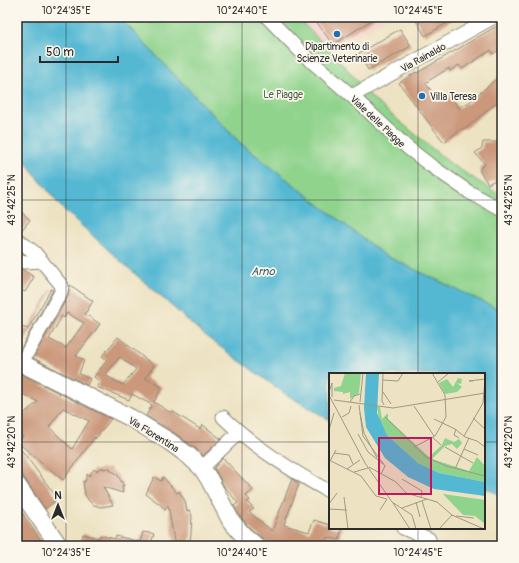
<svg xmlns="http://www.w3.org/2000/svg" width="519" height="563" font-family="Pangolin,sans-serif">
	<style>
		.built { fill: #f7d0ca }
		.green { fill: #8fd38c; stroke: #5d7f5c }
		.water { fill: #54b8d3; stroke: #40727f }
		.building { fill: #cb987b; fill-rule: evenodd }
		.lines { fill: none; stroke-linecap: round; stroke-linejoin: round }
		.minor-casing { stroke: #8c8676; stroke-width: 15 }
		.major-casing { stroke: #8c8676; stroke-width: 19 }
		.minor { stroke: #fff; stroke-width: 13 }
		.major { stroke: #fff; stroke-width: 17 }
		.ticks { fill: none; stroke: #2b2b2b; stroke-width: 1; stroke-opacity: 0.45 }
		.poi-dot { fill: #1f6fb2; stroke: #fbf7ec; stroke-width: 1.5 }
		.labels { text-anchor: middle; stroke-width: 3.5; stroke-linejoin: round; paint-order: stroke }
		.poi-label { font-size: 10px; fill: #2b2b2b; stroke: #fbf7ec }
		.street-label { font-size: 10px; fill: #2b2b2b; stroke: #fbf7ec }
		.park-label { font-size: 10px; fill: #495d48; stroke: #fbf7ec }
		.water-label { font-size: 11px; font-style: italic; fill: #395c66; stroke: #fbf7ec }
		.inset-road { fill: none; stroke: #9f9986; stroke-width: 1 }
		.view { fill: #c2185b; fill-opacity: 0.15; stroke: #c2185b; stroke-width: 2 }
		.inset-edge { fill: none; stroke: #2b2b2b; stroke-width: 2 }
		.neatline { fill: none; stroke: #2b2b2b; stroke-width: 1.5 }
		.ticks-label { font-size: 10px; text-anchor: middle; fill: #2b2b2b }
	</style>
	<rect width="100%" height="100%" fill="#fbf7ec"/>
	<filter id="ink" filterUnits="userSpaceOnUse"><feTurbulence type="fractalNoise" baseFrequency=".025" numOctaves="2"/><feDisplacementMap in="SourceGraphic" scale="8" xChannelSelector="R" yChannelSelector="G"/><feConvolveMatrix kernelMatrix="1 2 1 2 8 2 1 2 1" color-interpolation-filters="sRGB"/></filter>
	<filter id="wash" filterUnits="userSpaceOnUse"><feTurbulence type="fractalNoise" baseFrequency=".012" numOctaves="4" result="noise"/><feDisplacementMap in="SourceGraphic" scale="16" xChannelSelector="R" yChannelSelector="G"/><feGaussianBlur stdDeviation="0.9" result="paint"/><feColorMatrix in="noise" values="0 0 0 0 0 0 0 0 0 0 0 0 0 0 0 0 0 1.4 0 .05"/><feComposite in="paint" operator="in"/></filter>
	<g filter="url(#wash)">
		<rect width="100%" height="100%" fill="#ede2c2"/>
		<path class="built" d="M296,17H388L331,51Z"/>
		<path class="green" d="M119,17H296L331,51L375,101L451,164L498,194L502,191V311L384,255L240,143Z"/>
		<path class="water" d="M17,17H119L240,143L384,255L502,311V495L484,488V374H330V420L287,395L208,338L125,265L61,207L23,159L17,151Z"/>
		<g id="blocks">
			<g class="building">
				<path d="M313,17H376L333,45Z"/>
				<path d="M414,17H457L425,36Z"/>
				<path d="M502,23V48L493,54L491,50L462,69L459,65L450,71L449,68L425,83L438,99L447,93L459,108L466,103L467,104L502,74V98L465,129L463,128L444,142L432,127L399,83L416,72L417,73Z"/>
				<path d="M400,29L411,46L368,70L359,53Z"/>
				<path d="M483,142H496L502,148L501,182L493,181L488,184L480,172V168L485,164L475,153L482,148Z"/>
				<path d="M17,208L30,220L20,232L17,231Z"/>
				<path d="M20,269L23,270L34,277L25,292L17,288V274Z"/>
				<path d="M70,285L93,301L85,314L100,324L76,356L84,360L79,374L90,379L87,385L33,358L68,296ZM67,313L84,323L66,348L49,339L62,316L64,318Z"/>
				<path d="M51,289L53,290L20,350L17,349V325L28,329Z"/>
				<path d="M118,337L154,366L145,378L162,387L154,402L171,413L172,411L200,429L203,425L221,439L203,456L195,448L176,434L146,416L152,405L132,394L129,400L97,387L99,381L94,377L107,360L102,356ZM120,357L136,369L123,385L105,375Z"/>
				<path d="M17,372L111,419L95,439V437L63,480L17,442L23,437L17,429V411L22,415L38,402L17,391ZM63,408L89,421L72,449L49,427Z"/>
				<path d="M17,444L58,499L45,509L17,467Z"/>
				<path d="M223,458L253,490L246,496L250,500L247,502L254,509L249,512L272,531L292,479L299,484L284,525L309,532L314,520L330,525V528H342L339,540L327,537L324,546H272L265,543L262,538L250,528L239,515L234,506L238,503L224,486L214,468Z"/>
				<path d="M103,467V469L111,468L110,471H112L117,474L124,486H122L123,493L103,487L113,505L101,507L94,505L89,501L85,495L83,481L85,482L87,474L89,476L94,469L96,471Z"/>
				<path d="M154,477L161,481L163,477L177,493L179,491L185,501L187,511L190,510L192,516L191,534L189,544L174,541L168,505L165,510L161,505L146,494Z"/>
				<path d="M17,505L26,519L45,546H25L17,536Z"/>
				<path d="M143,532L154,534L150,546H80L83,534L99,538L100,535L115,539L116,536L140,542Z"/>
			</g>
		</g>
	</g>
	<g filter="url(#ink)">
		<use href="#blocks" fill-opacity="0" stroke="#8c8676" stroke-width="1"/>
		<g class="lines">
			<defs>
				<g id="minor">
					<path d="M267,17L302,53L352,96L408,148L430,165L469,192L502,210"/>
					<path d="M352,96L494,17"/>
					<path d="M17,239L35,253L62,286L61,292L21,364"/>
					<path d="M17,259L24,262L42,261"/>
					<path d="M223,417C255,448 292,471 330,492"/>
					<path d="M202,468L239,432"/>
					<path d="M403,528L429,539L427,546"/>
				</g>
				<g id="major">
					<path d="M17,361L131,418L170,442L189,456L202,468L209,479L231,521L243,535L256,546"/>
					<path d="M17,485L59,546"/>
				</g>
			</defs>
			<use href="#minor" class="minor-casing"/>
			<use href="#major" class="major-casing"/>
			<use href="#minor" class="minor"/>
			<use href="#major" class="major"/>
		</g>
	</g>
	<path class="ticks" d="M66,17V546M242,17V546M418,17V374M17,200H502M17,442H330M484,442H502M418,528V546"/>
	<g class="poi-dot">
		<circle cx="337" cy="34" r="4"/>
		<circle cx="422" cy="96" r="4"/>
	</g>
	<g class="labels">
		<g class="poi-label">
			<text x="337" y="50">Dipartimento di<tspan x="337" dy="12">Scienze Veterinarie</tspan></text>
			<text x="430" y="100" text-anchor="start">Villa Teresa</text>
		</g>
		<g class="street-label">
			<text transform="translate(423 57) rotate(-29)" y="4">Via Rainaldo</text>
			<text transform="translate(378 121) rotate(43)" y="4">Viale delle Piagge</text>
			<text transform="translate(154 434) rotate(32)" y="4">Via Fiorentina</text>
		</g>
		<g class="park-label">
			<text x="283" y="98">Le Piagge</text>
		</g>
		<g class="water-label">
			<text x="263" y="275">Arno</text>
		</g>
	</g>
	<g transform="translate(329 373)">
		<rect width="156" height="156" fill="#ede2c2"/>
		<path d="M16,0H21L19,7L21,0H32L30,20L21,26V19L14,21V19L5,18V15L12,13ZM129,5L133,6L132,11L128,10L133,14L128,19L116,21L110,10L118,6L124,14ZM48,34H51L53,46L59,40V46L100,84L113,72L116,65L125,69L130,66L133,70L128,76L123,71L116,73L103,86L140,98L148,84L156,93V109L110,100L89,90L58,62L50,46ZM114,121L156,127V131L150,129L156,131V151L146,143L134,142Z" fill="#8fd38c"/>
		<path d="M37,0H50L48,40L58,62L89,90L110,100L156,109V123L105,116L79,104L56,85L37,54L35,35Z" fill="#54b8d3"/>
		<path class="inset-road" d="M54,0L53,28L55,32M54,7L69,8L74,0M109,9L120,0M0,19L3,10V24M54,19L62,31M1,24L36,90L63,129L83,142L87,156M5,27L64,35L156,20M21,29L25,23L31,21M31,29L34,0M30,32L34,63L56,93L52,101M85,33L105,63M31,40L35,60L48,85M13,44L20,40L22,33M56,44L97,84L117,93L156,103M144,45L156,56M105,46L126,56L136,64L148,68L156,74M127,56L125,62L130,65M0,57L5,40M29,61L39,79L54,91M135,63L154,30L156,6L140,8H144M103,64L112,72M85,74L106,63L117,44L116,22L103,0M116,74L144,90M135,76L149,82M5,80L20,82L24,91M0,87L32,103L47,123L58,126M1,88L7,77M40,94L67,109L77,120L108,129L123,142L155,156M18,96L31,87M126,96L140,65M25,99L39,95M73,106L93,118L92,124M15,124L19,156M93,128L102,156M87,129L91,144M64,130L81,156M0,131L8,120M73,135L98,126M0,136L18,137M51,137L58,126M127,143L145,145M110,156L123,142"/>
		<path class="view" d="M50,65H102V121H50Z"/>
		<rect width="156" height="156" class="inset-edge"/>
	</g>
	<rect width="519" height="563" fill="none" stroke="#fbf7ec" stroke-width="44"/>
	<g transform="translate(58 505)" stroke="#fbf7ec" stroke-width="3" paint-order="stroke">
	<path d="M0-3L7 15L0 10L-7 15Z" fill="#2b2b2b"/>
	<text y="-6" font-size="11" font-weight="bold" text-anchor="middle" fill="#2b2b2b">N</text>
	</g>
	<path d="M40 56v6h78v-6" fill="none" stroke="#2b2b2b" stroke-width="2"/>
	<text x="46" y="56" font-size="12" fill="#2b2b2b" stroke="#fbf7ec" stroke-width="3" paint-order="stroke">50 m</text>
	<rect x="22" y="22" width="475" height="519" class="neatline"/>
	<g class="ticks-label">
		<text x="66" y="14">10°24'35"E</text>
		<text x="242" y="14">10°24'40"E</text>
		<text x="418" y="14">10°24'45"E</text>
		<text transform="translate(11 200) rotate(-90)" y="4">43°42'25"N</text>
		<text transform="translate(508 200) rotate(-90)" y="4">43°42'25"N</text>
		<text transform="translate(11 442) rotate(-90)" y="4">43°42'20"N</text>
		<text transform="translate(508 442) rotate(-90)" y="4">43°42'20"N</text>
		<text x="66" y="556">10°24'35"E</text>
		<text x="242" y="556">10°24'40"E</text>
		<text x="418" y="556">10°24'45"E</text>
	</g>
</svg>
